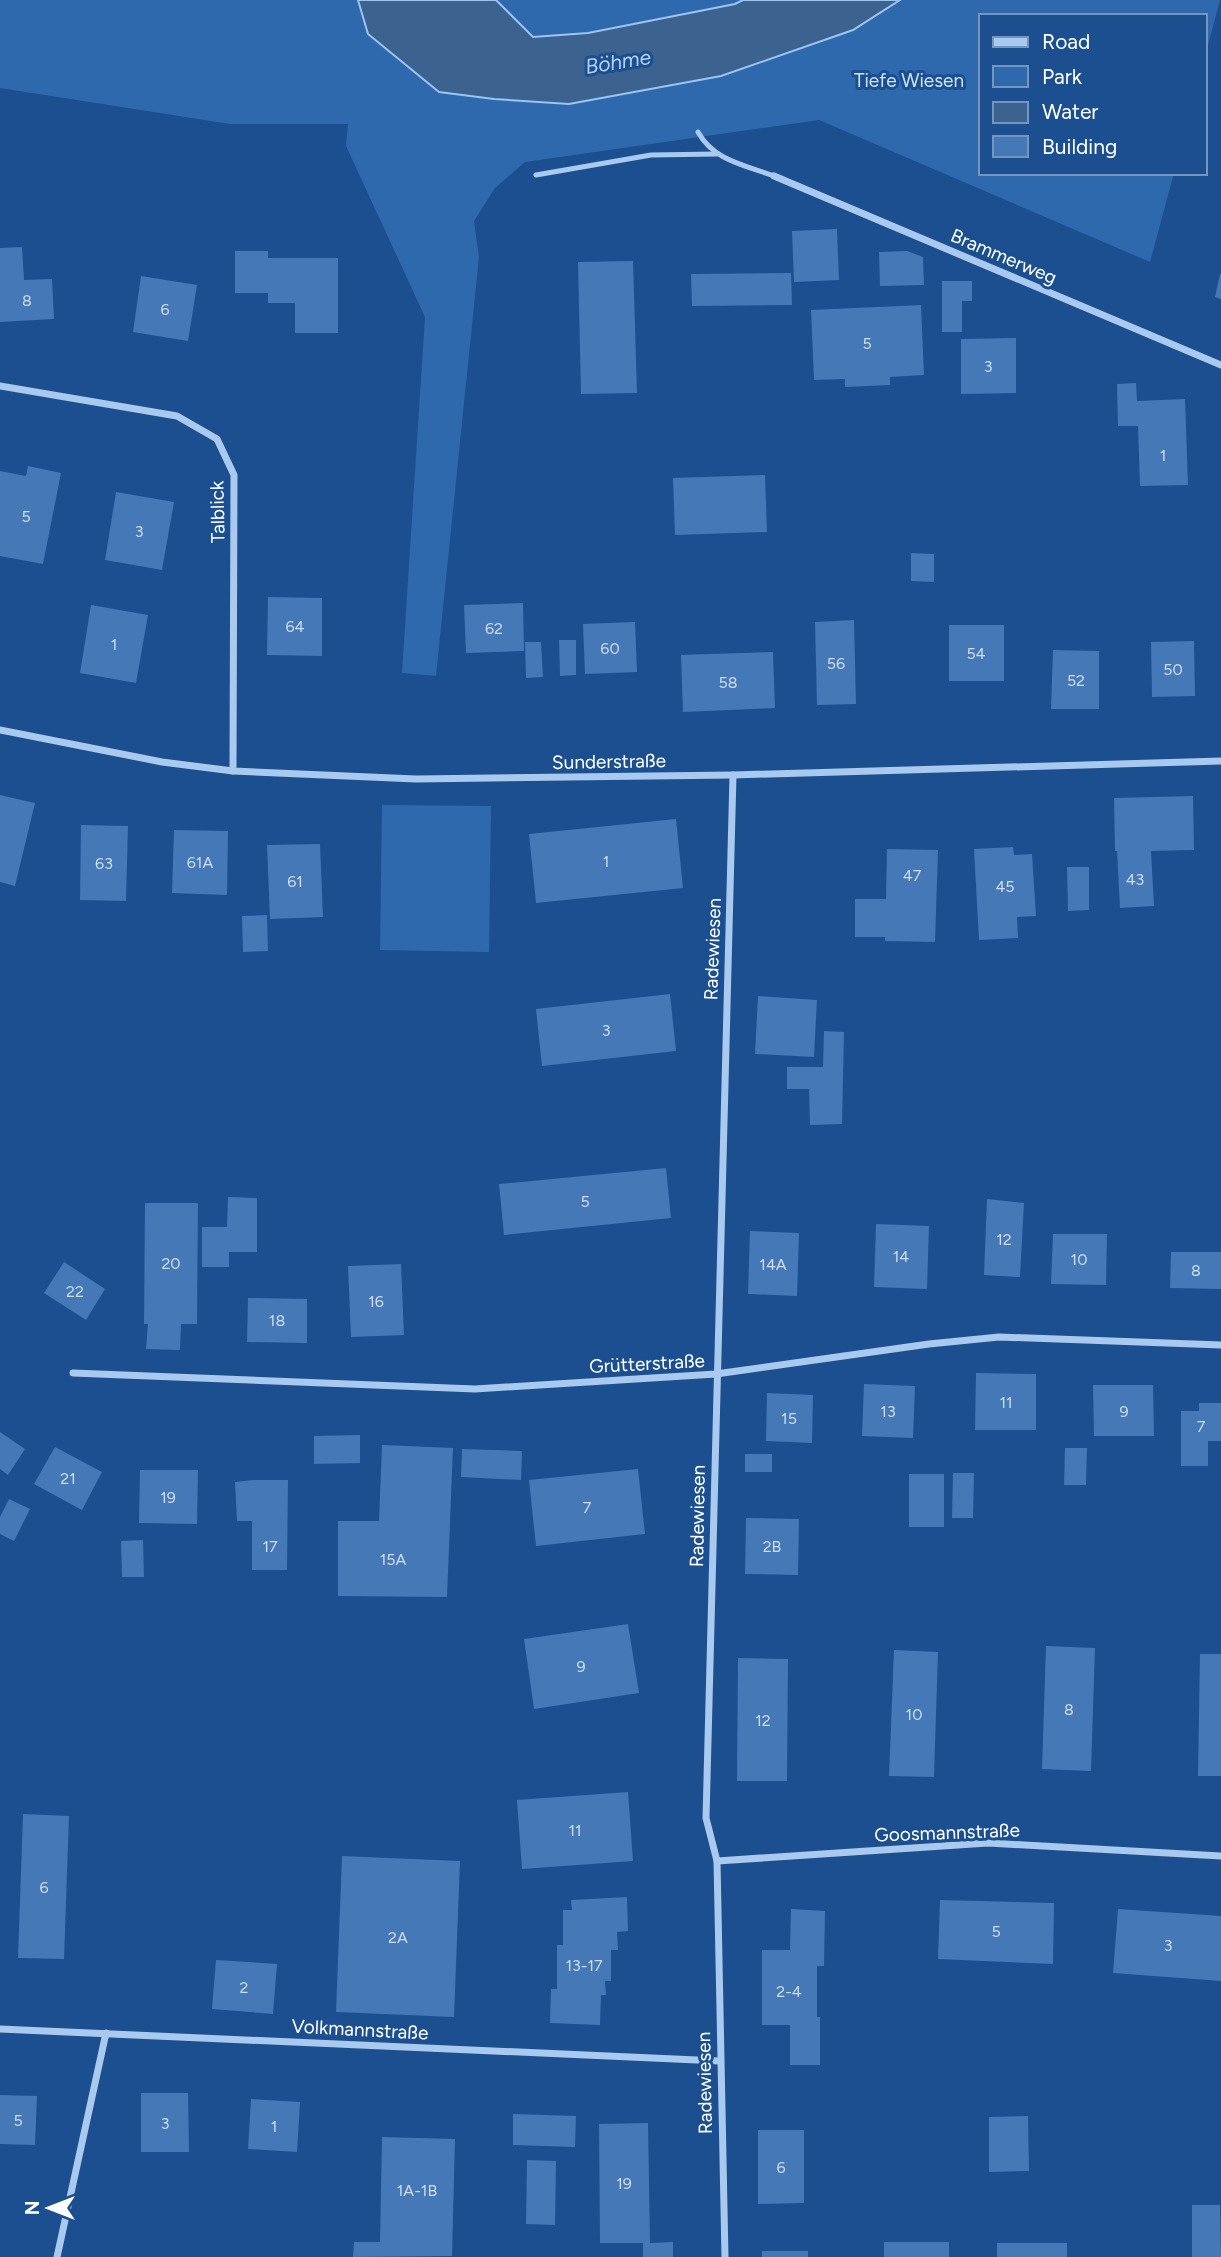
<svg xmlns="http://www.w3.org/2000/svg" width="1221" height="2257" font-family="Figtree,sans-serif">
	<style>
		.green { fill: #2e69ad }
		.water { fill: #3c6290; stroke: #9cc4f0; stroke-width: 2 }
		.building { fill: #4478b7 }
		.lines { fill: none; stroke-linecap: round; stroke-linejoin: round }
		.lane { stroke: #a9c9ee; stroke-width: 5 }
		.street { stroke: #a9c9ee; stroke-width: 7 }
		.labels { text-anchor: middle; stroke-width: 6; stroke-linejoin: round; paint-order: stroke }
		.number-label { font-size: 16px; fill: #d0dded }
		.park-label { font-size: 19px; fill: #cfe3fa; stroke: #1b4f8f }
		.street-label { font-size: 19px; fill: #fff; stroke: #1b4f8f }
		.water-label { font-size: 21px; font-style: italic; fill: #b5d3f5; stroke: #1b4f8f }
	</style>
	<rect width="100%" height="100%" fill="#1b4f8f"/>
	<g class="green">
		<path d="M0,0H358L368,34L569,104L721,76L853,30L900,0H1220L1205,57V16H981V173H1174L1150,262L819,120L525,162L495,188L474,221L479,257L436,676L402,673L425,317L346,146L348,124H230L0,88Z"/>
		<path d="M496,0H743L735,4L588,33L533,37Z"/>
		<path d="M382,805L491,806L489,952L380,950Z"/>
	</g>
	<path class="water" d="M358,0H496L533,37L588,33L735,4L743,0H900L853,30L721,76L569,104L494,99L439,92L368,34Z"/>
	<g class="building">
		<path d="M837,229L839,280L794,282L792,231Z"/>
		<path d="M22,247L24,280L52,279L54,319L0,322V248Z"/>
		<path d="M235,251H268V258H338V333H295V303H268V293H235Z"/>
		<path d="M907,251L923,257L924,285L880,286L879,252Z"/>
		<path d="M633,261L637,393L581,394L578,262Z"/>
		<path d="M791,273L792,305L692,306L691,274Z"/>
		<path d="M1220,274H1221V299L1215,297Z"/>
		<path d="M141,276L197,285L188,341L133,332Z"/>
		<path d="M942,281H972V301H962V332H942Z"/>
		<path d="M921,305L924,375L890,377V385L845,387V379L814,380L811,310Z"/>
		<path d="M1016,338V393L961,394V339Z"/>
		<path d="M1136,383L1137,401L1185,399L1188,485L1140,486L1138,426H1118L1117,384Z"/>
		<path d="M28,466L61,473L43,564L0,556V471L26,476Z"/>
		<path d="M765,475L767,532L675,535L673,478Z"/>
		<path d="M116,492L174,502L162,570L105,560Z"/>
		<path d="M911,553L934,554V582L911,581Z"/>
		<path d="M268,597L322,598V656L267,655Z"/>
		<path d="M523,603L524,651L466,653L464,605Z"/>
		<path d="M91,605L148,615L136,683L80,673Z"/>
		<path d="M854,620L856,704L817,705L815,622Z"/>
		<path d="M635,622L637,672L585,674L583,624Z"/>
		<rect x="949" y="625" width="55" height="56"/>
		<path d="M559,640H576V675L560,676Z"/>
		<path d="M1194,641L1195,696L1152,697L1151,642Z"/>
		<path d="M525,642H541L543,677L526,678Z"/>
		<path d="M1053,650L1099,651V709H1051Z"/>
		<path d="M773,652L775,708L683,712L681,655Z"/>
		<path d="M0,795L35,803L15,886L0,882Z"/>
		<path d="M1193,796L1194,850L1151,851L1154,906L1120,908L1117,851H1115L1114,798Z"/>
		<path d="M676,819L683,888L536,903L529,834Z"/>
		<path d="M81,825L128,826L126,901L80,900Z"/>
		<path d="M174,830L228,831L227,895L172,893Z"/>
		<path d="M320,844L323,917L270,919L267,845Z"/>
		<path d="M1013,847L1014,855L1032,854L1036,916L1017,917L1018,938L979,940L974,849Z"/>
		<path d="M887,849L938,850L935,942L885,941V937H855V899H886Z"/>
		<path d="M1067,867H1089V910L1068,911Z"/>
		<path d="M267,915L268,951L243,952L242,916Z"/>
		<path d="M670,994L676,1051L542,1066L536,1009Z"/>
		<path d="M758,996L817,1000L814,1057L755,1054Z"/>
		<path d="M824,1031L844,1032L842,1124L810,1125L809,1089H787V1067H823Z"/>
		<path d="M666,1168L671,1218L504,1235L499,1184Z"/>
		<path d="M228,1197L257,1198V1252H229V1267H202V1227H227Z"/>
		<path d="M987,1199L1024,1203L1020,1277L984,1275Z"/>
		<path d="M145,1203H198L197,1324H181L180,1350L146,1349L148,1324H144Z"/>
		<path d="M876,1224L929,1226L927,1289L874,1287Z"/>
		<path d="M750,1231L799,1233L797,1296L748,1294Z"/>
		<path d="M1053,1234H1107L1106,1285L1051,1284Z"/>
		<path d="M1171,1252H1221V1289L1170,1288Z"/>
		<path d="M64,1262L105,1289L86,1320L44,1293Z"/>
		<path d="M401,1264L404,1335L351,1337L348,1266Z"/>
		<path d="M248,1298L307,1299V1343L247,1342Z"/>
		<path d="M976,1373L1036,1374V1430H975Z"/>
		<path d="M864,1384L915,1386L913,1438L862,1436Z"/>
		<path d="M1093,1385H1153L1154,1436H1094Z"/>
		<path d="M767,1393L813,1395L812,1443L766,1441Z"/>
		<path d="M1199,1403H1221V1441H1208V1466H1181V1411H1199Z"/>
		<path d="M0,1432L25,1449L8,1475L0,1469Z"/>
		<path d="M360,1435V1463L314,1464V1436Z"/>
		<path d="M382,1445L453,1448L447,1597L338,1596V1521H379Z"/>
		<path d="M55,1447L102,1472L82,1510L34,1484Z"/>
		<path d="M1065,1448H1087L1086,1485H1064Z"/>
		<path d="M462,1449L522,1451L521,1480L461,1477Z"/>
		<rect x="745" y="1454" width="27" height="18"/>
		<path d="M638,1469L645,1534L536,1546L529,1480Z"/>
		<path d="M140,1470H198L197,1524L139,1523Z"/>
		<path d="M953,1473H974L973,1518H952Z"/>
		<rect x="909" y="1474" width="35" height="53"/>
		<path d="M253,1480H288L287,1570H252V1521H237L235,1482Z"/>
		<path d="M9,1499L30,1509L14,1541L0,1534V1517Z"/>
		<path d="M746,1518L799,1519L798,1575L745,1574Z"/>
		<path d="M143,1540L144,1577H122L121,1541Z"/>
		<path d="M628,1624L639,1693L534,1709L524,1639Z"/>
		<path d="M1046,1646L1095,1648L1091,1771L1042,1769Z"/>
		<path d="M894,1650L938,1652L934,1777L889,1776Z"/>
		<path d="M1200,1654H1221V1776H1198Z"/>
		<path d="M738,1658L788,1659L787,1781H737Z"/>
		<path d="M628,1792L633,1861L522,1869L517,1800Z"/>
		<path d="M23,1814L69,1816L64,1959L18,1958Z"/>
		<path d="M342,1856L460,1861L454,2017L336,2012Z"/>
		<path d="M627,1897L628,1931L617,1932L618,1950H611V1981H605L606,1995H601L600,2025L550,2023L551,1989H557V1945H563V1910H572L571,1900Z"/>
		<path d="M940,1900L1054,1903L1053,1964L938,1959Z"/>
		<path d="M791,1909L825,1911L824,1966H817V2017H820V2065H790V2025H762V1950H790Z"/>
		<path d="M1118,1909L1221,1916V1981L1113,1973Z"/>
		<path d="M216,1960L277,1964L273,2014L212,2009Z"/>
		<path d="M141,2093H188L189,2152H141Z"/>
		<path d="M0,2095L37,2096L35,2145L0,2144Z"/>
		<path d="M251,2099L300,2102L297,2152L248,2149Z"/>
		<path d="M513,2114L576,2116L575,2147L513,2145Z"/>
		<path d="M1028,2116L1029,2171L989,2172V2117Z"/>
		<path d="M648,2123L650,2243L673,2242V2257H643V2243H600L599,2124Z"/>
		<path d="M758,2130H804V2203L758,2204Z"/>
		<path d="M382,2137L455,2139L452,2256L353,2257L354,2242H380Z"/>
		<path d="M527,2160L556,2161L555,2225L526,2224Z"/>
		<path d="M1192,2205H1220L1221,2257H1192Z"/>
		<rect x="884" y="2242" width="65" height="15"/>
		<rect x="997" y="2243" width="70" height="14"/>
		<rect x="762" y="2251" width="46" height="6"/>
	</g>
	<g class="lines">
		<g class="lane">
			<path d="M698,132C714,161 745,165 774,176"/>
			<path d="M536,175L651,155L717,154"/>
		</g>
		<g class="street">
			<path d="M774,176L1221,365"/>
			<path d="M0,386L177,416L217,439L234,475L233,771"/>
			<path d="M0,730L162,762L233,771L416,779L733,775L1221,761"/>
			<path d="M73,1373L475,1389L716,1374L929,1344L999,1337L1221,1345"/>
			<path d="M717,1861L988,1843L1221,1856"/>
			<path d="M0,2029L719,2061"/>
			<path d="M57,2257L106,2033"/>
			<path d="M725,2257L717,1861L706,1818L733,775"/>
		</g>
	</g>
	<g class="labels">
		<g class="number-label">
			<text x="27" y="306">8</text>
			<text x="165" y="315">6</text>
			<text x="867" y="349">5</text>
			<text x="988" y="372">3</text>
			<text x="1163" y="461">1</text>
			<text x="26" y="522">5</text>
			<text x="139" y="537">3</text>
			<text x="295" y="632">64</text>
			<text x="494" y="634">62</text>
			<text x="114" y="650">1</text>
			<text x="610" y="654">60</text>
			<text x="976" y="659">54</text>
			<text x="836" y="669">56</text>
			<text x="1173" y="675">50</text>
			<text x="1076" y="686">52</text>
			<text x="728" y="688">58</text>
			<text x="606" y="867">1</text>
			<text x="200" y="868">61A</text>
			<text x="104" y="869">63</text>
			<text x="912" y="881">47</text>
			<text x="1135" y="885">43</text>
			<text x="295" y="887">61</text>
			<text x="1005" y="892">45</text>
			<text x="606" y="1036">3</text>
			<text x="585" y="1207">5</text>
			<text x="1004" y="1245">12</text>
			<text x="901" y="1262">14</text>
			<text x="1079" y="1265">10</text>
			<text x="171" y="1269">20</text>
			<text x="773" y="1270">14A</text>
			<text x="1196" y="1276">8</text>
			<text x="75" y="1297">22</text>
			<text x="376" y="1307">16</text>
			<text x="277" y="1326">18</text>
			<text x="1006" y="1408">11</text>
			<text x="888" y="1417">13</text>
			<text x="1124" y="1417">9</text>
			<text x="789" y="1424">15</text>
			<text x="1201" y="1432">7</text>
			<text x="68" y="1484">21</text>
			<text x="168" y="1503">19</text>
			<text x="587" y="1513">7</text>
			<text x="270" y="1552">17</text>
			<text x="772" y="1552">2B</text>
			<text x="393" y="1565">15A</text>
			<text x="581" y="1672">9</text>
			<text x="1069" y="1715">8</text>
			<text x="914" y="1720">10</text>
			<text x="763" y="1726">12</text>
			<text x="575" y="1836">11</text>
			<text x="44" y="1893">6</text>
			<text x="996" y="1937">5</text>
			<text x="398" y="1943">2A</text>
			<text x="1168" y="1951">3</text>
			<text x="584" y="1971">13-17</text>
			<text x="244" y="1993">2</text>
			<text x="789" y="1997">2-4</text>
			<text x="18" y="2126">5</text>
			<text x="165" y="2129">3</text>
			<text x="274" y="2132">1</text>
			<text x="781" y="2173">6</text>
			<text x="624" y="2189">19</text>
			<text x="417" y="2196">1A-1B</text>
		</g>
		<g class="park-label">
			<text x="909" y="87">Tiefe Wiesen</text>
		</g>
		<g class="street-label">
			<text transform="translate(1004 256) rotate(23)" y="7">Brammerweg</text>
			<text transform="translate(217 512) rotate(-91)" y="7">Talblick</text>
			<text transform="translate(609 761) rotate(-1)" y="7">Sunderstraße</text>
			<text transform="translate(712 949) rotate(-88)" y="7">Radewiesen</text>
			<text transform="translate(647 1363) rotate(-3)" y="7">Grütterstraße</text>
			<text transform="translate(697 1516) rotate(-89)" y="7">Radewiesen</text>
			<text transform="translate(947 1832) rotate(-2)" y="7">Goosmannstraße</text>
			<text transform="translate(360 2029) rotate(3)" y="7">Volkmannstraße</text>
			<text transform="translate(704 2083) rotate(-91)" y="7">Radewiesen</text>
		</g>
		<g class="water-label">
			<text transform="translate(618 62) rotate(-9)" y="7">Böhme</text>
		</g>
	</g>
	<rect x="979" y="14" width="228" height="161" fill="#1b4f8f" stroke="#7695bc" stroke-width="2"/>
	<rect x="993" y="37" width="35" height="10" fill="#a9c9ee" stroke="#7695bc" stroke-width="2"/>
	<text x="1042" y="49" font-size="21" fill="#ffffff">Road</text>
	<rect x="993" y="66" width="35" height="21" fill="#2e69ad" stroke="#7695bc" stroke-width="2"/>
	<text x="1042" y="84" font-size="21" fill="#ffffff">Park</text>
	<rect x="993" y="102" width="35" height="21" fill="#3c6290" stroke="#7695bc" stroke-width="2"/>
	<text x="1042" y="119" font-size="21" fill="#ffffff">Water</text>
	<rect x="993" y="136" width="35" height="21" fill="#4478b7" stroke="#7695bc" stroke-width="2"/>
	<text x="1042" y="154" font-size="21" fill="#ffffff">Building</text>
	<g transform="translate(49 2208) rotate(270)" stroke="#1b4f8f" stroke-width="5" paint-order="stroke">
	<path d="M0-5L12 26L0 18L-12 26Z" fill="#ffffff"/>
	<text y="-10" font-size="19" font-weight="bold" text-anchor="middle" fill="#ffffff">N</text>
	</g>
</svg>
